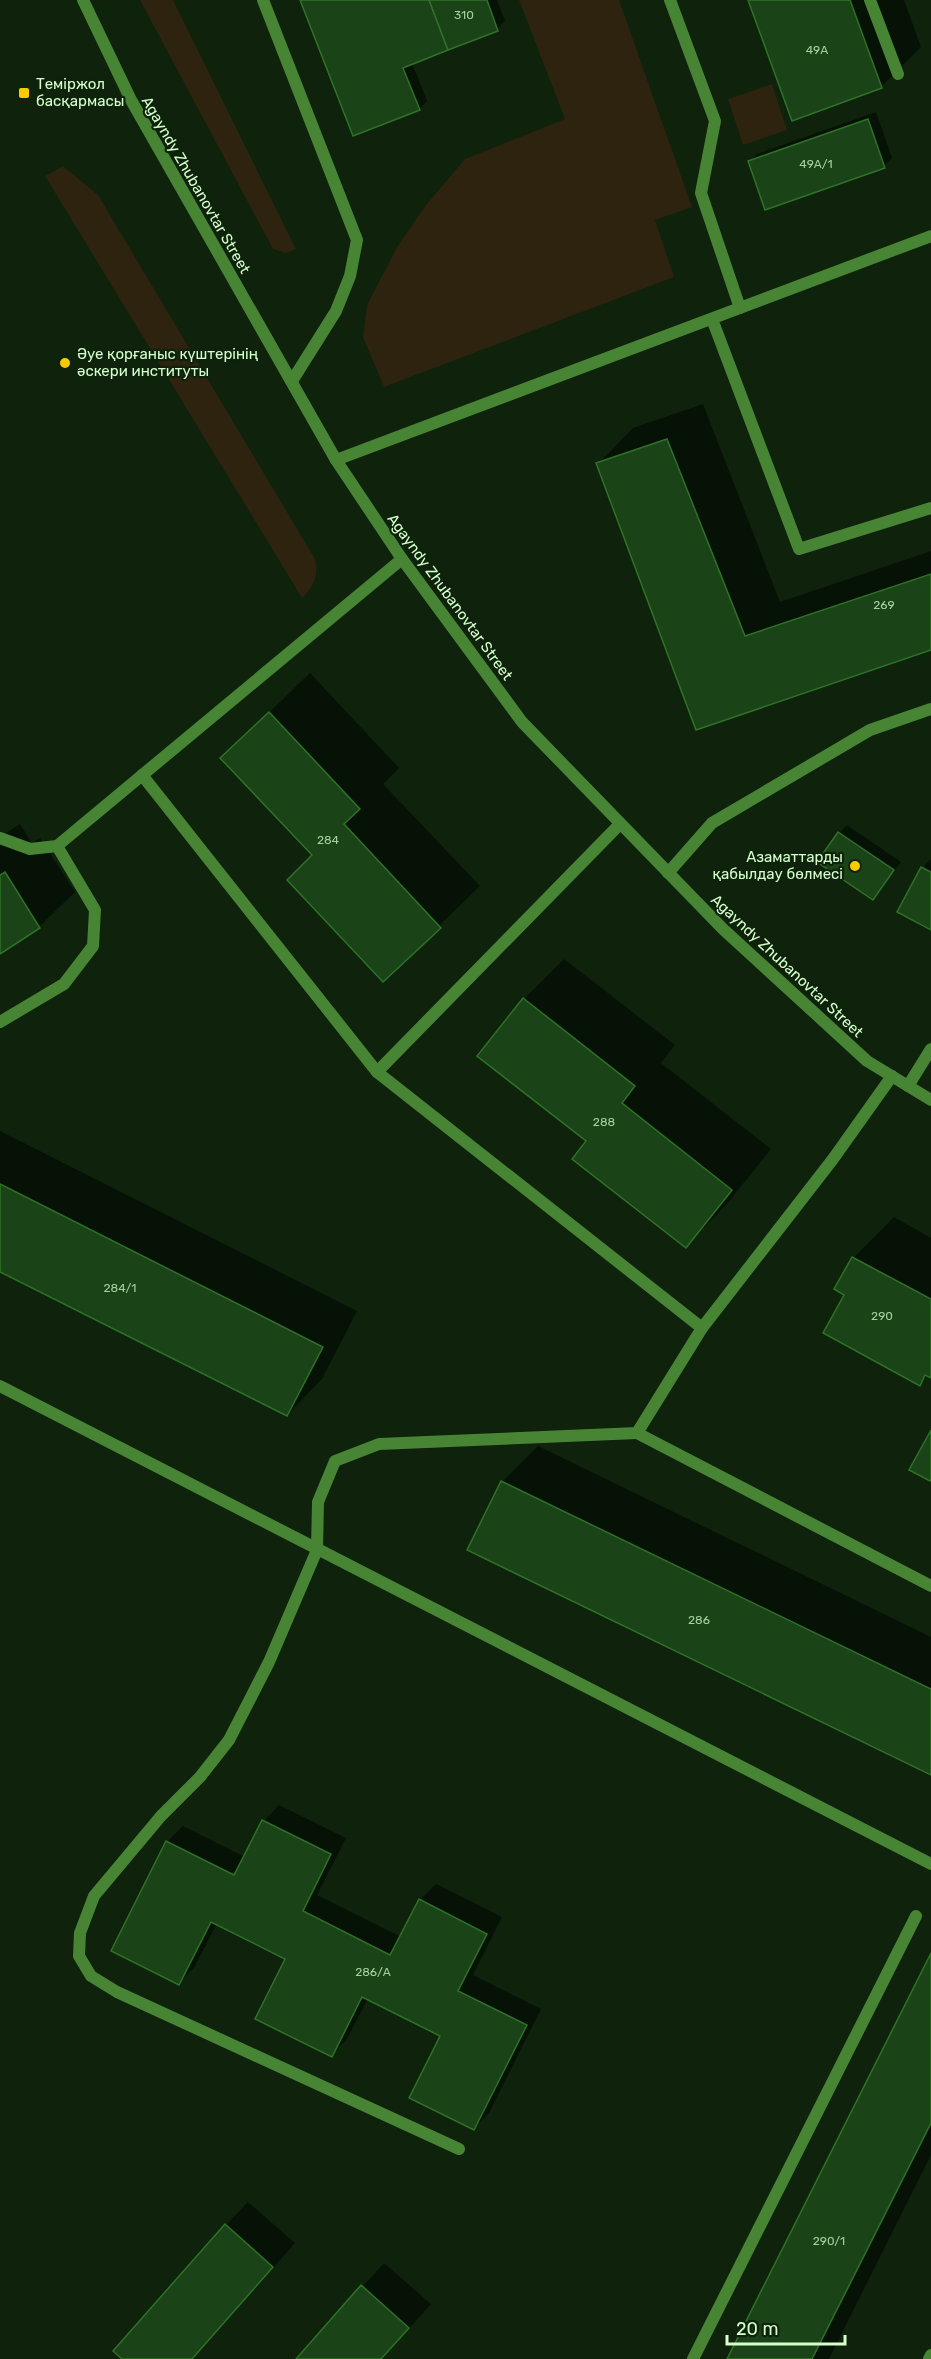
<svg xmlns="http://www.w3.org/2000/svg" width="931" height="2359" font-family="Rubik,sans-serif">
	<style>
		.green { fill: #2d230f }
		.shadow { fill: #0007 }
		.building { fill: #1a4417; stroke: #2e7227; stroke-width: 1.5 }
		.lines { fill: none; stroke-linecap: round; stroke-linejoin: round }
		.service { stroke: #478434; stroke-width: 12 }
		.minor { stroke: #478434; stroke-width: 12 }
		.tertiary { stroke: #478434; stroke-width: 12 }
		.poi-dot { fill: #f8cb00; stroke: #0e220c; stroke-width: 2 }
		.labels { text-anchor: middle; stroke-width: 4.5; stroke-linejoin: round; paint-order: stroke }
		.number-label { font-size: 12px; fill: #a6d0a0 }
		.poi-label { font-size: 15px; fill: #d5ffcd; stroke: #0e220c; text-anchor: start }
		.street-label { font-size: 15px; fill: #d5ffcd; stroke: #0e220c }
	</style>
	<rect width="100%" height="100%" fill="#0e220c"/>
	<g class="green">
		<path d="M140,0H173L296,249L286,253L273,249Z"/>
		<path d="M519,0H619L692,207L655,220L674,277L384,387L363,337L367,305L397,247L426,205L465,159L565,119Z"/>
		<path d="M772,84L787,130L743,145L728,99Z"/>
		<path d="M63,166L98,195L315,559C319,576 314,586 302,598L45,176Z"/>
	</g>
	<g class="shadow">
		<path d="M301,0H497L505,21L497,29L412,63L427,101L419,109Z"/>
		<path d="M750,0H904L921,47L881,87Z"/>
		<path d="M876,112L892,158L884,166L766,208L749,162L757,154Z"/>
		<path d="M703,404L780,602L931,551V648L697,728L598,464L633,428Z"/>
		<path d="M310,673L399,768L383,784L480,886L383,980L314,855L222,758Z"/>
		<path d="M20,824L32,843L40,838L75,892L39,927L0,952V837Z"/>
		<path d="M847,825L901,862L873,898L839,833Z"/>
		<path d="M930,860H931V928L923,868Z"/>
		<path d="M564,959L675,1045L661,1063L771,1149L726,1205L686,1246L588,1141L479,1056L524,999Z"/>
		<path d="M0,1131L357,1311L322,1379L287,1415L0,1270Z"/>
		<path d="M894,1217L931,1238V1377L928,1375L919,1384L846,1295L836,1289L853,1258Z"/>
		<path d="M538,1446L931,1637V1773L502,1482Z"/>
		<path d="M279,1805L346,1838L317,1895L401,1937L420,1900L436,1884L502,1917L473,1975L541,2009L489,2113L474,2128L442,2035L368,1998L347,2039L331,2055L287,1958L217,1923L194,1968L178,1983L167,1842L183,1826L245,1857L264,1821Z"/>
		<path d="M931,1957V2155L829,2359H729Z"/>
		<path d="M248,2202L295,2243L193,2359H124L226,2225Z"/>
		<path d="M384,2263L431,2304L382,2359H298Z"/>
	</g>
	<g class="building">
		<path d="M300,0H429L448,50L403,68L420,110L353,136Z"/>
		<path d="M429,0H487L498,31L448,50Z"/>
		<path d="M748,0H850L882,88L792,121Z"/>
		<path d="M868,119L885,168L765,210L748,161Z"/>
		<path d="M667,439L745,636L931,574V650L696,730L596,463Z"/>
		<path d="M269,712L360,809L344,824L441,928L383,982L287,880L312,855L220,758Z"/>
		<path d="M838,832L894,870L873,900L817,862Z"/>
		<path d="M921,867L931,872V930L897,912Z"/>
		<path d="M5,872L40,928L0,954V875Z"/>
		<path d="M523,998L635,1086L622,1103L732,1190L686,1248L572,1159L586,1141L477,1056Z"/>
		<path d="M0,1184L323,1347L287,1416L0,1272Z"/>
		<path d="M852,1257L931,1299V1378L925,1375L920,1386L823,1333L844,1295L834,1289Z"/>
		<path d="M931,1430V1479L930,1481L909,1470Z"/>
		<path d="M501,1481L931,1689V1775L467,1550Z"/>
		<path d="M262,1820L331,1854L303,1911L390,1955L419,1899L487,1934L458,1991L527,2025L474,2130L409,2098L440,2036L362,1997L332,2057L255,2019L285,1959L211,1922L179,1985L111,1951L166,1841L234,1875Z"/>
		<path d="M931,1953V2123L812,2359H727Z"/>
		<path d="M225,2224L273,2267L192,2359H122L113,2351Z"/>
		<path d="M361,2285L409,2328L381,2359H296Z"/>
	</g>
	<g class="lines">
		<g class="service">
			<path d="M263,0L357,240L350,276L336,311L292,381"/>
			<path d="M670,0L715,121L701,193L740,308"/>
			<path d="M870,0L898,74"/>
			<path d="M712,319L799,549L931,508"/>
			<path d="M336,460L931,236"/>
			<path d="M142,775L377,1072L702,1328"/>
			<path d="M0,838L30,849L57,846L402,559"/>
			<path d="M668,873L712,823L870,730L931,709"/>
			<path d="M0,1022L64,984L93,946L95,910L57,846"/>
			<path d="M377,1072L620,824"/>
			<path d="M908,1086L931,1049"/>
			<path d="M0,1386L931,1864"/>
			<path d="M637,1433L931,1586"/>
			<path d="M459,2149L117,1992L91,1976L79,1956L80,1933L94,1896L161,1816L200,1777L229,1740L269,1662L317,1550L318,1502L335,1461L379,1444L637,1433L702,1328L833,1159L892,1076"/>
			<path d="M693,2359L916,1916"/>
		</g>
		<path class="minor" d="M929,2359L931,2355"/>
		<path class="tertiary" d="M83,0L131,100L336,460L402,559L522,722L723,929L867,1061L931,1100"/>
	</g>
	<g class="poi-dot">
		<rect x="18" y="87" width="12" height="12" rx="3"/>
		<circle cx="65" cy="363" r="6"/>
		<circle cx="855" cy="866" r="6"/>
	</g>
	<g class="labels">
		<g class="number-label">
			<text x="464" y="19">310</text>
			<text x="817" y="54">49А</text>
			<text x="816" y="168">49А/1</text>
			<text x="884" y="609">269</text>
			<text x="328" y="844">284</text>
			<text x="604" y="1126">288</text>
			<text x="120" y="1292">284/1</text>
			<text x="882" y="1320">290</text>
			<text x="699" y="1624">286</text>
			<text x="373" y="1976">286/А</text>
			<text x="829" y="2245">290/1</text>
		</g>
		<g class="poi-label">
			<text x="36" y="89">Теміржол<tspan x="36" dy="17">басқармасы</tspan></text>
			<text x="77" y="359">Әуе қорғаныс күштерінің<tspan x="77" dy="17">әскери институты</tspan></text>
			<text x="843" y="862" text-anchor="end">Азаматтарды<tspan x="843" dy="17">қабылдау бөлмесі</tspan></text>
		</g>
		<g class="street-label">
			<text transform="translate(196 185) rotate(60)" y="5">Agayndy Zhubanovtar Street</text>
			<text transform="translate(450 597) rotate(54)" y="5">Agayndy Zhubanovtar Street</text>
			<text transform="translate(787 966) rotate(43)" y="5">Agayndy Zhubanovtar Street</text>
		</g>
	</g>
	<path d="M727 2335v9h118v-9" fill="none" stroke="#d5ffcd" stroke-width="3"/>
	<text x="736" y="2335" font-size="18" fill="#d5ffcd" stroke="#0e220c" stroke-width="4.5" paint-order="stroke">20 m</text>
</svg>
